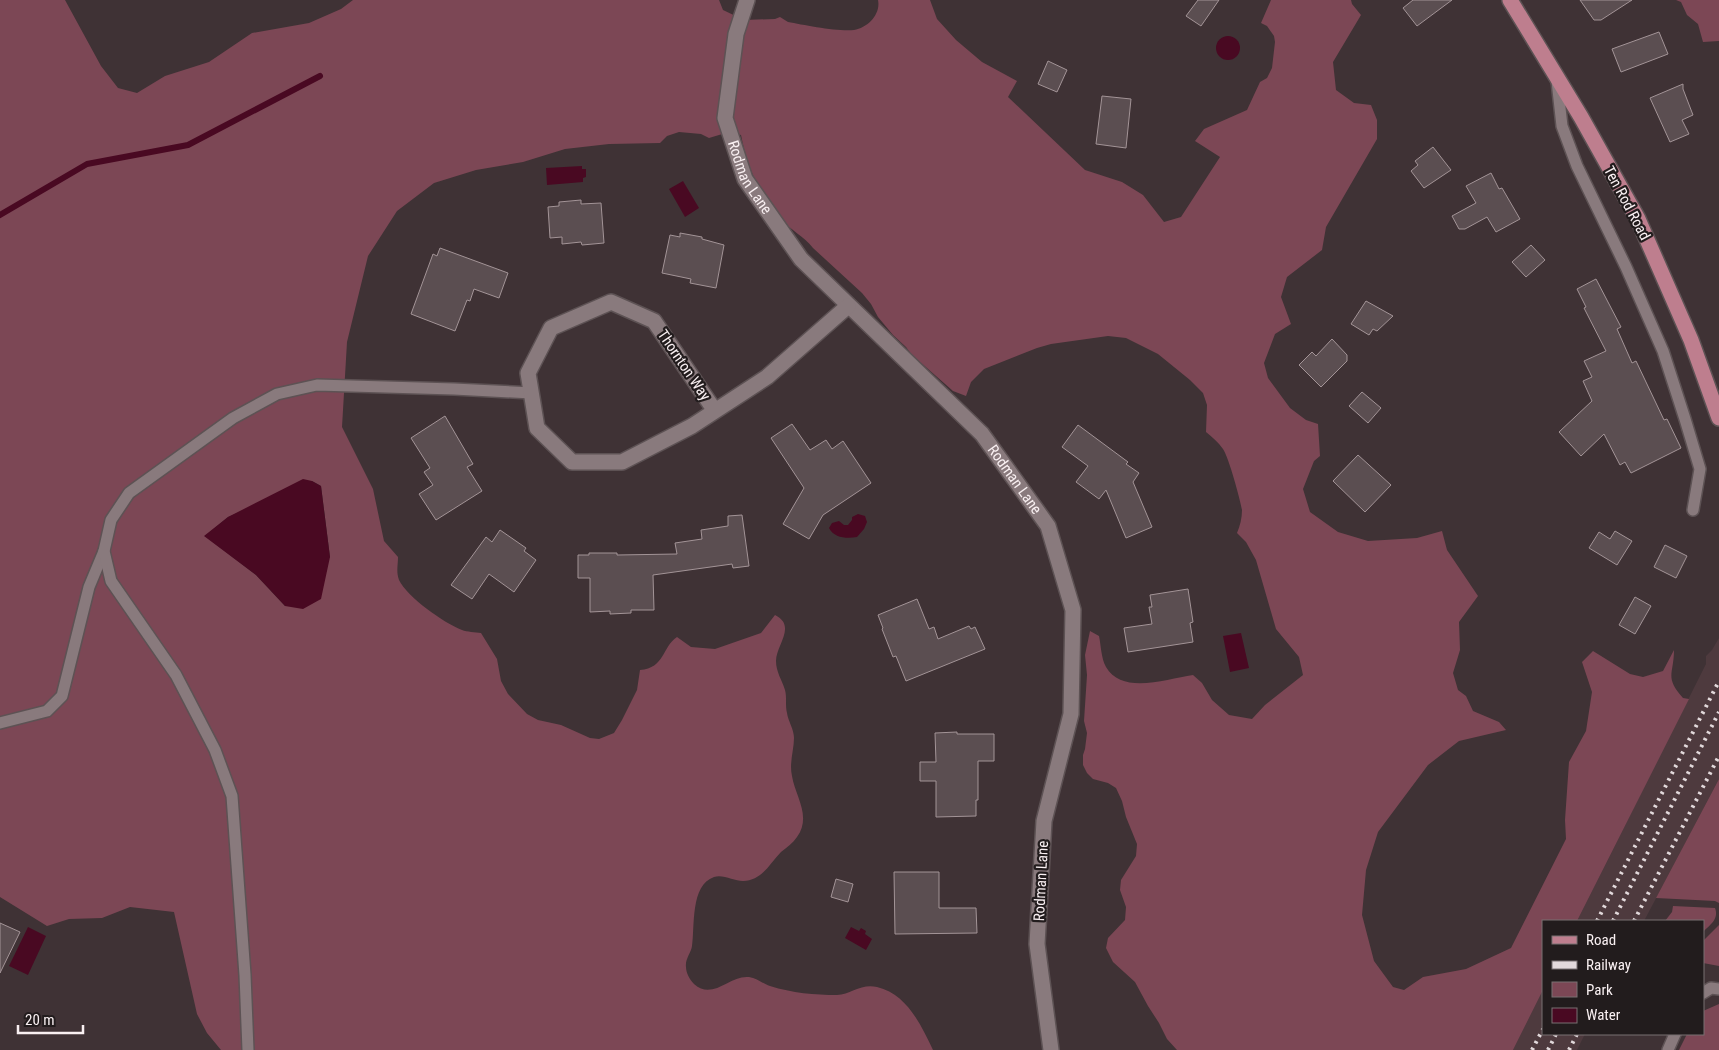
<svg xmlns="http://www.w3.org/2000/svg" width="1719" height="1050" font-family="'Roboto Condensed',sans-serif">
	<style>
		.built { fill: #4e3a3e }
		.green { fill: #7c4755; fill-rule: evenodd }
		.water { fill: #490922 }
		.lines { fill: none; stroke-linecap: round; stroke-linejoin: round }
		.stream { stroke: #490922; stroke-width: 6 }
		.building { fill: #5b4e51; stroke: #a39497 }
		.service-casing { stroke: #5d5254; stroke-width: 14 }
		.minor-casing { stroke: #5d5254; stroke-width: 18 }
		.primary-casing { stroke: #5d5254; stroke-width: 18 }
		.service { stroke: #897a7d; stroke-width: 11 }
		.minor { stroke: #897a7d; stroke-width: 15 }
		.primary { stroke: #be7e8e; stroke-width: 15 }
		.rail { stroke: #e2d9db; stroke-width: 4; stroke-dasharray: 2.5 5; stroke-linecap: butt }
		.labels { text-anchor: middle; stroke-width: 4.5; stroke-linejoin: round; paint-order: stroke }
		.street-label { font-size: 15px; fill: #f9f0f2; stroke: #221c1d }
	</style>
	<rect width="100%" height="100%" fill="#3f3235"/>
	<g class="built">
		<path d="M1719,638V779L1644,921H1577L1706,664V656L1712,650Z"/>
		<path d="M1543,990V1034H1585L1577,1050H1513Z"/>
	</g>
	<g class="green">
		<path d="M0,0H65L101,66L118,88L137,93L165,76L209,62L252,33L309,23L341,9L353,0H719L723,10L744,20L775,19L780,17L788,22C804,25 839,32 854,30C868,28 881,14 878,0H930L937,19L956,40L982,62L1017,81L1008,97L1085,170L1122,182L1143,195L1164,222L1181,217L1220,157L1195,141L1204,129L1247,110L1260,82L1267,78L1272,68L1275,42L1274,36L1267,26L1261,23L1271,0H1351L1352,4L1361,15L1333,62L1336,90L1354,103L1371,105L1377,120V139L1326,227L1322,250L1287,277L1281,297L1291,324L1275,334L1264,363L1268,378L1290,408L1306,420L1318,424L1320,456L1314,461L1303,489L1310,512L1338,532L1368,541L1417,538L1442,531L1447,550L1478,596L1459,622L1460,650L1453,673L1458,690L1466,696L1473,711L1499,722L1506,730L1459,741L1428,765L1378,832L1366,870L1362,915L1374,961L1393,987L1404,990L1423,977L1466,969L1511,948L1566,839L1565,820L1569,762L1586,731L1592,692L1582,662L1593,651L1630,674L1643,677L1663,671L1674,650C1674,674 1664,677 1683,698L1689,699L1577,921H1543V990L1513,1050H1177L1167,1039L1159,1023L1148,1006L1135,982L1113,962L1106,948L1108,938L1125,920L1126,907L1120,890L1121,880L1136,856L1137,844L1126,817L1122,801L1116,788L1108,783L1093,779L1087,773L1083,765V755L1085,749L1087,733L1084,721L1087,675L1085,655L1090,631L1099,636C1101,645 1101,658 1106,667C1122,695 1166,679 1193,675L1202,683L1212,700L1229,715L1252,719L1265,705L1303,675L1299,657L1276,629L1256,560L1246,542L1237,533C1240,526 1242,518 1242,510C1240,499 1229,458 1223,449C1218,442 1212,437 1206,432L1207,405L1203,393L1190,380L1158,354L1126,338L1108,336L1051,344L1037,348L984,369L971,382L966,396L953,391L911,354L906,347L893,335L878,317L871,304L862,293L813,248C804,236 790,230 781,219C759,195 747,166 741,135L729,132L709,138L701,134L679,132L667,136L660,143L609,144L565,149L523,162L476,170L434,183L397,211L368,256L347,342L342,427L373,489L384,541L398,557C398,565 396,572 399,580C407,597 444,623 462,630C467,632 475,632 481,633L497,659L501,681L508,694L527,714L538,720L561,725L590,738L599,739L614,733L622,720L637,690L640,670C665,668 662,647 677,637L691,647L715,649L761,633L775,615C797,626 776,645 776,661C776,672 782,680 785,690C787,697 785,705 787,713C788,721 794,729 794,738C794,750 789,763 792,776C795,796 812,816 797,837C793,843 787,847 781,852C770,863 762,881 743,881C734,881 723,874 714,877C690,885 695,927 692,946C691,953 685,959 686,967C686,973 690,980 694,984C713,1001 729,975 749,977C757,978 763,984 770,986C792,993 815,995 837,995C851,994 862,983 877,987C907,994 921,1025 933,1050H221L207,1033L197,1014L174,912L130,907L102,918L69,919L47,926L0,897ZM312,481L321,486L330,557L285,606L256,575L205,536L228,517Z"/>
		<path d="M1676,0H1719V41L1703,42L1698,24L1687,15L1681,2Z"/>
		<path d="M1719,779V903L1715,901L1656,898Z"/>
		<path d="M1673,906L1715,908C1719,919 1711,924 1703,932V921H1665L1672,912Z"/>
		<path d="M1719,925V966L1703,963V941Z"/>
		<path d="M1719,1004V1050H1679L1687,1034H1703V1011Z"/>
	</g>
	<g class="water">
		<circle cx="1228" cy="48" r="12"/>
		<path d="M582,166V169H586V177L583,178V182L547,185L546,168Z"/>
		<path d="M683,181L699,208L685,217L669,189Z"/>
		<path d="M303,479L312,481L321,486L330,557L321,599L303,609L285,606L256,575L204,536L228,517Z"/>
		<path d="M858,514L865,516L867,522L864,529L857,537C847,539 834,538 829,528L832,523L839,521L844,525H848L852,520V517Z"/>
		<path d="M1241,633L1249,668L1230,672L1223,636Z"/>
		<path d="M28,927L46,936L28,975L9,966Z"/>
		<path d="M851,927L859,931L861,928L866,931L865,934L872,939L866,950L845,938Z"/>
	</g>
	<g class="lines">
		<path class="stream" d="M0,215L87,164L188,145L320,76"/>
	</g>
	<g class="building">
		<path d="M1198,0H1219L1201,26L1186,16Z"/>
		<path d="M1413,0H1452L1417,26L1403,8Z"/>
		<path d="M1580,0H1632L1601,20H1594Z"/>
		<path d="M1659,32L1668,54L1621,72L1612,49Z"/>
		<path d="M1048,61L1067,70L1057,92L1038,84Z"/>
		<path d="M1683,84V89L1693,115L1682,120L1689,134L1670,142L1650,98Z"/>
		<path d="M1102,96L1131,99L1126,148L1096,144Z"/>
		<path d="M1433,147L1451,170L1424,188L1411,171L1418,165L1415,161Z"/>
		<path d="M1491,173L1499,189L1502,188L1520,219L1496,232L1487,217L1465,229H1459L1452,216L1476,203L1466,186Z"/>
		<path d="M581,200V204L601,203L604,243L582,245L581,242L562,244V237L550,238L548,207L559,206V202Z"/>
		<path d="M680,233L702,237V239L724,245L716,288L690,283L691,279L662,273L670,235L680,237Z"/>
		<path d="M1531,245L1545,260L1526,277L1512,262Z"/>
		<path d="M440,248L508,273L499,298L474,289L470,301L467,300L455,331L411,314L433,254L437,256Z"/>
		<path d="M1596,279L1621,327L1617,329L1632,363L1636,361L1664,420L1667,419L1681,448L1631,473L1625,462L1620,465L1604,434L1581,456L1559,432L1592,401L1583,381L1592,377L1584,361L1606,351L1584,308L1586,307L1577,289Z"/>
		<path d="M1366,301L1393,316L1377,331L1373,329L1369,335L1351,324Z"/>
		<path d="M1332,339L1347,355V361L1321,387L1299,365L1312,352L1316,356Z"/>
		<path d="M1362,392L1381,408L1368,423L1349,406Z"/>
		<path d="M445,416L473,464L467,467L482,491L436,520L419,494L433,485L424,472L430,468L411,438Z"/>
		<path d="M792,424L810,450L826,440L832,449L843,441L871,483L823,515L809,539L783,524L804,488L771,438Z"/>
		<path d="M1078,425L1128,462L1126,464L1139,473L1133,482L1152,527L1126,538L1106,490L1099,499L1076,482L1088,466L1062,447Z"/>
		<path d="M1358,455L1391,485L1365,512L1333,481Z"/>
		<path d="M742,515L749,566L733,568L732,564L653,575L654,610H631V613L610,614V611L590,612V578H578V555H589V553H617V555L677,554L675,543L702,539L701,530L728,526V516Z"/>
		<path d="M500,530L526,548L524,551L536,560L514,592L489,574L472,599L451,585L486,537L492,542Z"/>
		<path d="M1615,531L1632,541L1617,565L1589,548L1599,532L1610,539Z"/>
		<path d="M1665,545L1687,556L1676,578L1654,567Z"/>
		<path d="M1188,589L1193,622L1190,623L1193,642L1128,652L1124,628L1152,624L1149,607H1152L1150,595Z"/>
		<path d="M1635,597L1651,606L1635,634L1619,625Z"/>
		<path d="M917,599L929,629L934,627L938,639L969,626L971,629L975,627L985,649L906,681L896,656L893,657L882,629L883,628L878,615Z"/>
		<path d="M957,732V734H994V761H978V800H976V816L936,817V781H920V762H936L935,733Z"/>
		<path d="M894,872H939V908H976L977,933L895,934Z"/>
		<path d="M836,879L853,884L848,902L831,897Z"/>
		<path d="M0,923L20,932L0,973Z"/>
	</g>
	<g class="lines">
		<defs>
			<g id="service">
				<path d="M1557,81L1562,126L1577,166L1626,267L1663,351L1685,419L1700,469L1693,510"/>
				<path d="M0,723L47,711L62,696L89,587L104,551"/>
				<path d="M1703,993L1711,988L1719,989"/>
				<path d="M248,1050L245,975L232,796L215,750L176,675L111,581L104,551L111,520L129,493L233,418L277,394L317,385L454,389L532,393"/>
				<path d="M1668,1050L1675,1034"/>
			</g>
			<g id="minor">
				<path id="s1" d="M747,0L736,34L725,118L745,179L801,259L982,434L1048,526L1073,610L1071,714L1044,821L1037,944L1051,1050"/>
				<path d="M715,411L654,321L611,302L551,328L528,373L537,428L572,462H622L692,426L767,377L848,306"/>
			</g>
			<path id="primary" d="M1510,0L1581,117L1638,219L1691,340L1719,418"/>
		</defs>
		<use href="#service" class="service-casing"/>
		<use href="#minor" class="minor-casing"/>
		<use href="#primary" class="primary-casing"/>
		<use href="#service" class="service"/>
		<use href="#minor" class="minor"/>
		<use href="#primary" class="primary"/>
		<g class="rail">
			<path d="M1597,921L1719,681"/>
			<path d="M1613,921L1719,712"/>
			<path d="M1634,921L1719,756"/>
			<path d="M1532,1050L1543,1029"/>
			<path d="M1548,1050L1556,1034"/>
			<path d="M1569,1050L1577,1034"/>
		</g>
	</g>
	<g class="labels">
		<g class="street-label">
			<text dy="5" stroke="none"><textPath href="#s1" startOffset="185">Rodman Lane</textPath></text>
			<text transform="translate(1627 203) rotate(62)" y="5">Ten Rod Road</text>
			<text transform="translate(684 365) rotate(56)" y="5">Thornton Way</text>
			<text dy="5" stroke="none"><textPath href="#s1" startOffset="590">Rodman Lane</textPath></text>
			<text transform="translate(1041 881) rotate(-87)" y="5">Rodman Lane</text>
		</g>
	</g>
	<rect x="1542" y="920" width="162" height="115" fill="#221c1d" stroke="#787172"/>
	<rect x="1552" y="936" width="25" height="8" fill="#be7e8e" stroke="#787172"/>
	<text x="1586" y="945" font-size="15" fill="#f9f0f2">Road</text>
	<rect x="1552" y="961" width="25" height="8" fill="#e2d9db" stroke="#787172"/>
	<text x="1586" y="970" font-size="15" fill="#f9f0f2">Railway</text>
	<rect x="1552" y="982" width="25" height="15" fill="#7c4755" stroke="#787172"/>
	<text x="1586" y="995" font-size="15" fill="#f9f0f2">Park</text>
	<rect x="1552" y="1008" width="25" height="15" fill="#490922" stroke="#787172"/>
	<text x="1586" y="1020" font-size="15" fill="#f9f0f2">Water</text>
	<path d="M18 1025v8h65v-8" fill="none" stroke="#f9f0f2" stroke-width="2.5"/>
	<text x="25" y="1025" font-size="15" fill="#f9f0f2" stroke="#221c1d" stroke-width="4" paint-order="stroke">20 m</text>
</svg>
